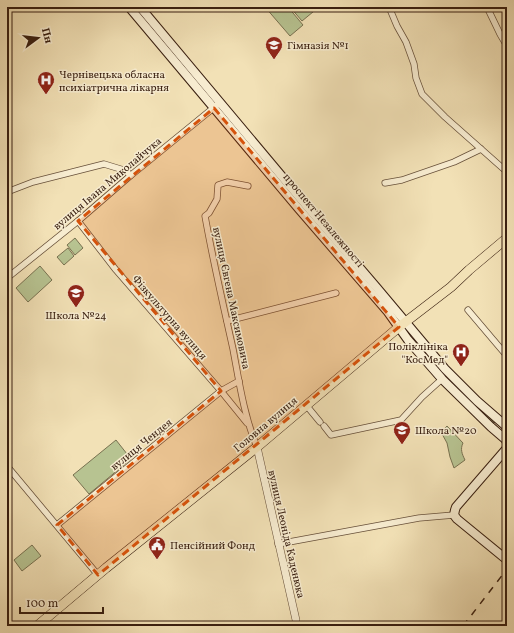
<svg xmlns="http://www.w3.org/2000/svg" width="514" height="633" font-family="Vollkorn,serif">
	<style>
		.green { fill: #b7c391; stroke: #787150 }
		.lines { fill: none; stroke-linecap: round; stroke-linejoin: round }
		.minor-casing { stroke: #67503a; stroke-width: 7 }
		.tertiary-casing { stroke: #67503a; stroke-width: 8 }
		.secondary-casing { stroke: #391f10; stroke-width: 10 }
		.primary-casing { stroke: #391f10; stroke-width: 10 }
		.minor { stroke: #f7ecd0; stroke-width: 5.5 }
		.tertiary { stroke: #f7ecd0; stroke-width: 7 }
		.secondary { stroke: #f7ecd0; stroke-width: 8 }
		.primary { stroke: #f2e1b6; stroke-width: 9 }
		.rail { stroke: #391f10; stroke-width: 1.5; stroke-dasharray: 7 7; stroke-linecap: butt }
		.marked { fill: #d6530c; fill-opacity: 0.2; stroke: #d6530c; stroke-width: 3; stroke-dasharray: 8 5; stroke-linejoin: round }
		.labels { text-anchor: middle; stroke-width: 3; stroke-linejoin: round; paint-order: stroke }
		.poi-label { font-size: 11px; fill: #391f10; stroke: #f7ecd0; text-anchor: start }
		.street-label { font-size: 11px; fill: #391f10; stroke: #f7ecd0 }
	</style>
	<rect width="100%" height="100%" fill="#f2e1b6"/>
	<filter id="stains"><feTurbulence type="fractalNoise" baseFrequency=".005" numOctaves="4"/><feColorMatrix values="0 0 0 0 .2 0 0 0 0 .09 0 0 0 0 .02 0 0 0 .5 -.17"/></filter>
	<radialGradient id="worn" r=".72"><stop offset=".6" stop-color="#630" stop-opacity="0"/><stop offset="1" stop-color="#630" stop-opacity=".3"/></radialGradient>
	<g class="green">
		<path d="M265,7H288L303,25L290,36Z"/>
		<path d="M290,7H319L302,21Z"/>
		<path d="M75,238L83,248L75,255L67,245Z"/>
		<path d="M68,248L74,256L64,265L57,257Z"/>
		<path d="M40,266L52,280L28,302L16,288Z"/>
		<path d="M425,351L495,422L494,423C469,401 445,378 424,352Z"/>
		<path d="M447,426L463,443C460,449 462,454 465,460L454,468L450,457L447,443L441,432Z"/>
		<path d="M116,440L131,459L89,494L73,475Z"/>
		<path d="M32,545L41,556L22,571L14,560Z"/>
	</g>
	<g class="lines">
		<defs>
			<g id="minor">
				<path d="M389,7L397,26L406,42L414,64L416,78L422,94L445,117L507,172"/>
				<path d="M487,7L500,34L507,46"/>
				<path d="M385,183L402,180L454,162L481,149"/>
				<path d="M248,186L227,182L218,185L217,199L209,213L205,216C213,261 223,304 233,349C239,381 244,416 257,447"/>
				<path d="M7,192L33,182L104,164L127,171L130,176"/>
				<path d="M78,221L116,270L221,391L247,423"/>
				<path d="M7,278L78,221L130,176L217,105"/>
				<path d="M468,310L507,356"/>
				<path d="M227,321L336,293"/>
				<path d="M306,405L320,422"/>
				<path d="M324,426L331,435L401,420L422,397L442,379"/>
				<path d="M7,466L98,575"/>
				<path d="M57,525L221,391L239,381"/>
				<path d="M278,544L419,518L454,515"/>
			</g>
			<path id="tertiary" d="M257,447L296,620V626"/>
			<g id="secondary">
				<path d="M129,7L299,209L388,312L408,340L442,379L491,427L505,439L507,442"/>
				<path d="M140,7L305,204L377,288L445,369L477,401L507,427"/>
				<path d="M507,448L456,507L455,510L454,515L457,519L507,560"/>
			</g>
			<path id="primary" d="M37,626L106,568L257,447L399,327L451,287L469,270L507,238"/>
		</defs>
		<use href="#minor" class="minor-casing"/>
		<use href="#tertiary" class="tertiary-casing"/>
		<use href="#secondary" class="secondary-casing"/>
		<use href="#primary" class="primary-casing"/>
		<use href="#minor" class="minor"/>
		<use href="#tertiary" class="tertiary"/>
		<use href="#secondary" class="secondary"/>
		<use href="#primary" class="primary"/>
		<g class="rail">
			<path d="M360,626L361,624"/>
			<path d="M463,626L507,569"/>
		</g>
	</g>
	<path class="marked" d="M214,108L399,327L98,575L57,525L221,391L78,221Z"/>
	<defs>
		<symbol id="school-pin" viewBox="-11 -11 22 30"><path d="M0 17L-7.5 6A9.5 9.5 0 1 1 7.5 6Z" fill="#8f2418" stroke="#f7ecd0"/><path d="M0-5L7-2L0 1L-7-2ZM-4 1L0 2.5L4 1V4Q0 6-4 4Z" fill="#fff"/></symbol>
		<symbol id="hospital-pin" viewBox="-11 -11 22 30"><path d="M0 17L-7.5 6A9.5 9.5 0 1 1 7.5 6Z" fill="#8f2418" stroke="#f7ecd0"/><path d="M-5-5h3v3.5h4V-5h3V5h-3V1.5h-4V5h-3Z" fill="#fff"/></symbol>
		<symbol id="civic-pin" viewBox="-11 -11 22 30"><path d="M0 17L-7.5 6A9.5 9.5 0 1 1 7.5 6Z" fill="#8f2418" stroke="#f7ecd0"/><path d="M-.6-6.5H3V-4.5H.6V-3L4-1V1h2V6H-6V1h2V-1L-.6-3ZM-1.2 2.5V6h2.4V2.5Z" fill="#fff"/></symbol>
	</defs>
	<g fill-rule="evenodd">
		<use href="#school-pin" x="264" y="35" width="20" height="27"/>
		<use href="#hospital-pin" x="36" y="70" width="20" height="27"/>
		<use href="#school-pin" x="66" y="283" width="20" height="27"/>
		<use href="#hospital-pin" x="451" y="342" width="20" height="27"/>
		<use href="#school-pin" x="392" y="420" width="20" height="27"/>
		<use href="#civic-pin" x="147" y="535" width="20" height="27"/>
	</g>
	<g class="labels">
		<g class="poi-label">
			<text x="287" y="49">Гімназія №1</text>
			<text x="59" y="78">Чернівецька обласна<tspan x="59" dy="13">психіатрична лікарня</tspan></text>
			<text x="76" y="319" text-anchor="middle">Школа №24</text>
			<text x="448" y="350" text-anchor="end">Поліклініка<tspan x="448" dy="13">"КосМед"</tspan></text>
			<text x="415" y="434">Школа №20</text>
			<text x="170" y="549">Пенсійний Фонд</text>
		</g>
		<g class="street-label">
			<text transform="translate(107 183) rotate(-40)" y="4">вулиця Івана Миколайчука</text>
			<text transform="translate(324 220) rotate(50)" y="4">проспект Незалежності</text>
			<text transform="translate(232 298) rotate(78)" y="4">вулиця Євгена Максимовича</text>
			<text transform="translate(170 317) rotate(49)" y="4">Фізкультурна вулиця</text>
			<text transform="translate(265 424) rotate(-40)" y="4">Головна вулиця</text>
			<text transform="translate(141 444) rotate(-39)" y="4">вулиця Чендея</text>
			<text transform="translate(287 534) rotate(77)" y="4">вулиця Леоніда Каденюка</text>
		</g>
	</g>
	<rect width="514" height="633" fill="none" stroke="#f2e1b6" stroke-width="24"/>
	<rect x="8" y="8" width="498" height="617" fill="none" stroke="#391f10" stroke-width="2"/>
	<rect x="12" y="12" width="490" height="609" fill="none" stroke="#391f10"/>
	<g transform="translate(38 38) rotate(75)" stroke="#f7ecd0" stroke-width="3" paint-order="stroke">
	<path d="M0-3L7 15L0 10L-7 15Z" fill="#391f10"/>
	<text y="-6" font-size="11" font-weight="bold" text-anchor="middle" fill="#391f10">Пн</text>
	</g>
	<path d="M20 607v6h83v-6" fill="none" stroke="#391f10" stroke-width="2"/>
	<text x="26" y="607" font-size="12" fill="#391f10" stroke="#f7ecd0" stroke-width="3" paint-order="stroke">100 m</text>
	<rect width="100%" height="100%" filter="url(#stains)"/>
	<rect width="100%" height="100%" fill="url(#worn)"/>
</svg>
